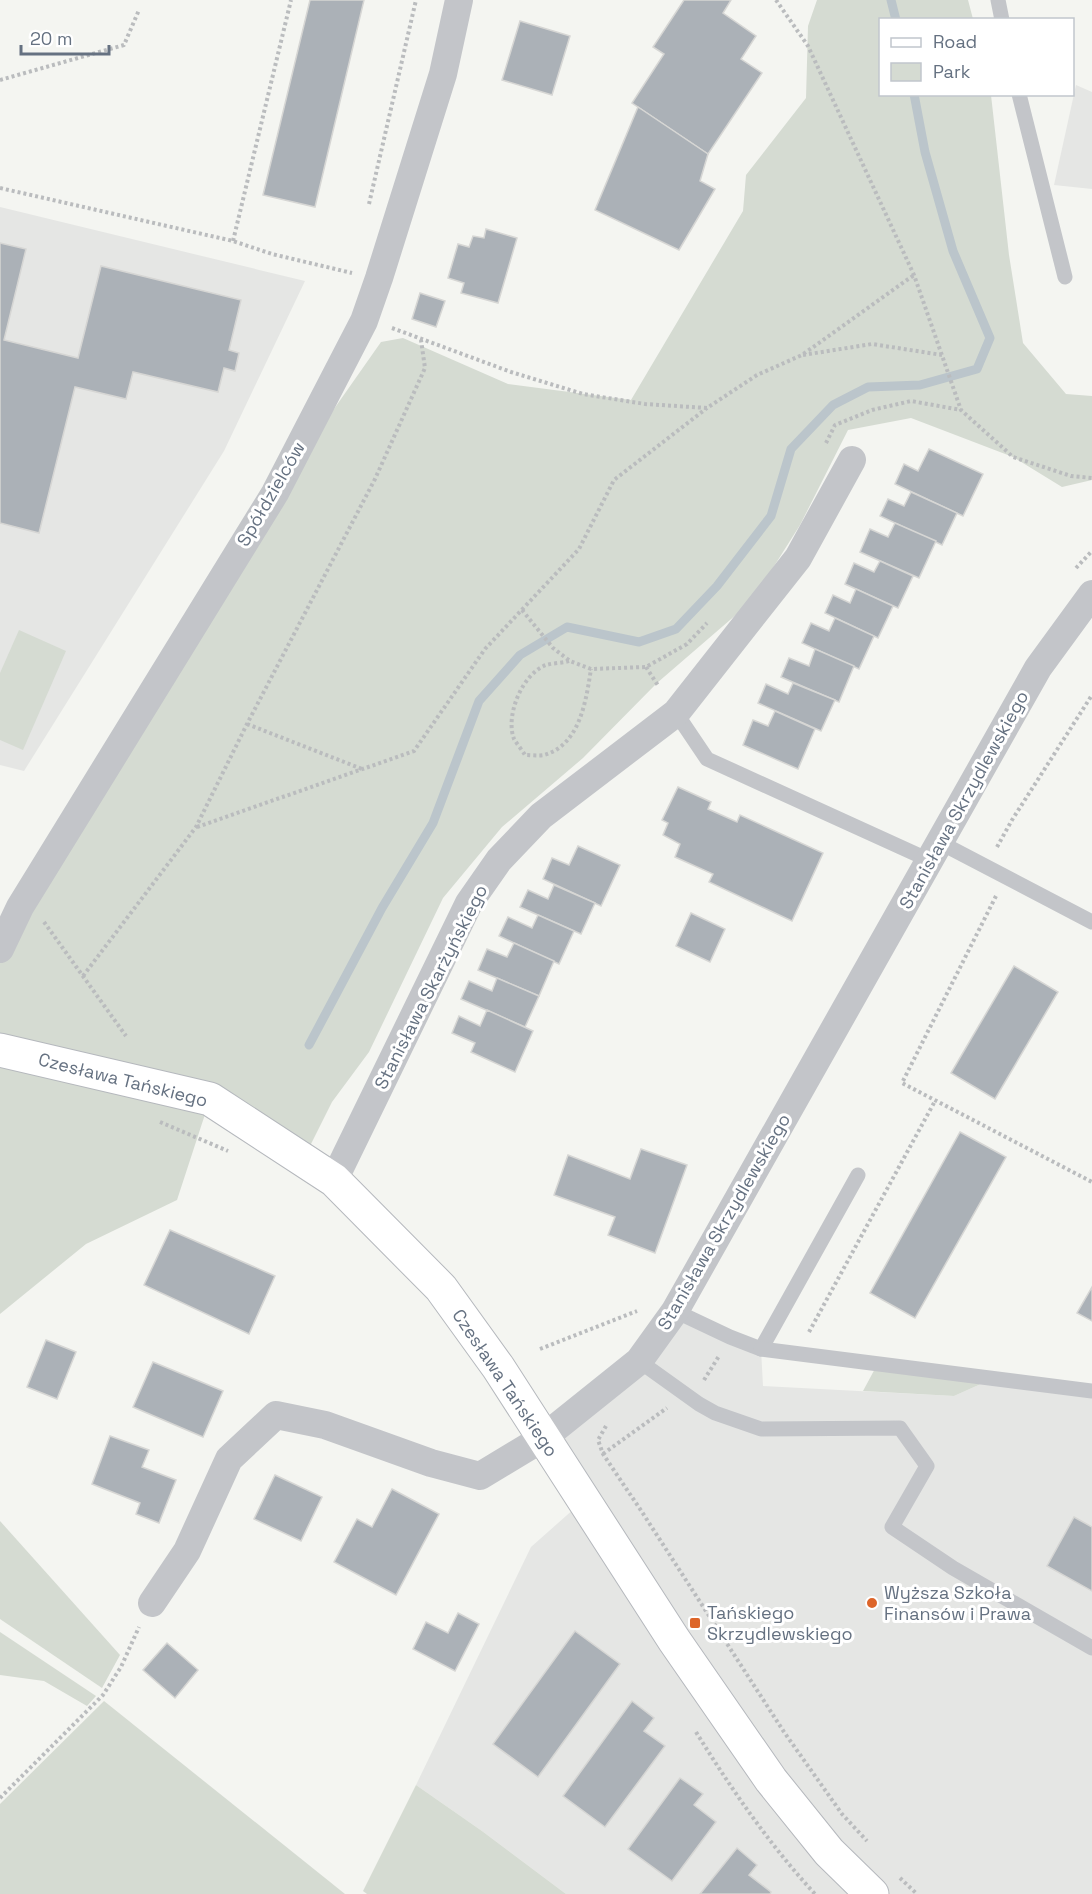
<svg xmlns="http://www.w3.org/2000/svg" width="1092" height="1894" font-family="'Space Grotesk',sans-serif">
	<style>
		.built { fill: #e5e6e4 }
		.green { fill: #d5dbd2 }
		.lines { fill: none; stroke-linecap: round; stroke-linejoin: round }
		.stream { stroke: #bbc5cb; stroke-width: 9 }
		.building { fill: #abb1b7; stroke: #d6d6d4; stroke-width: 1.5 }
		.secondary-casing { stroke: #b5b8bd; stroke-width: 35 }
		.path { stroke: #babcbe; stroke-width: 4; stroke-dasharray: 3 3; stroke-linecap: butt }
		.lane { stroke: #c3c5c9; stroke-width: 15 }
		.street { stroke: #c3c5c9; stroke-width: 28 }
		.secondary { stroke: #fff; stroke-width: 33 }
		.poi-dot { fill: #dd6529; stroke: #fff; stroke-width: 2 }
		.labels { text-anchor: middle; stroke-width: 6; stroke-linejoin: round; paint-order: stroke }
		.street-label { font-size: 18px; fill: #657181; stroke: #fff }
		.poi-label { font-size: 18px; fill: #657181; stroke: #fff; text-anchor: start }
	</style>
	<rect width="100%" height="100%" fill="#f4f5f1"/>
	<g class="built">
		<path d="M1076,85L1092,92V189L1054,185Z"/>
		<path d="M0,207L305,281L224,451L24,771L0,765Z"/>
		<path d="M675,1311L761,1349L763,1386L954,1396L992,1379L1092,1391V1894H566L482,1831L416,1785L531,1547L584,1500L543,1438Z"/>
	</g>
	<g class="green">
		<path d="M817,0H968L973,19L880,20V94L991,95L1009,255L1023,343L1066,394L1092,396V480L1062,487L1013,457L911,418L848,430L800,525L752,601L657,683L583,758L502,827L443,898L369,1052L332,1102L303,1160L210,1099L177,1200L86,1244L0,1314V949L275,493L381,342L403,338L508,384L631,400L743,211L746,175L806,98L808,26Z"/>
		<path d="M19,630L66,651L23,750L0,740V673Z"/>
		<path d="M877,1365L992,1379L954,1396L863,1391Z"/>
		<path d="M0,1521L120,1655L102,1688L0,1619Z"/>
		<path d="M0,1632L96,1696L87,1706L44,1681L0,1675Z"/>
		<path d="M104,1701L345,1894H0V1804Z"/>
		<path d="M416,1785L482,1831L566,1894H367L363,1891Z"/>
	</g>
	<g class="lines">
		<g class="stream">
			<path d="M891,0L896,20"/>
			<path d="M309,1045L382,908L433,823L479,701L520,655L567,627L639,642L676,629L717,586L771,516L791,449L833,405L868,387L920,385L977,369L990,338L953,251L925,152L914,94"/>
		</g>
	</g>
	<g class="building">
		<path d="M310,0H364L315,207L263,195Z"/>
		<path d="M684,0H731L723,13L756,36L741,59L762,73L708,154L632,103L664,54L653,47Z"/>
		<path d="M520,21L570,36L552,95L502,80Z"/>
		<path d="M638,107L708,154L700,181L715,189L679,250L595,210Z"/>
		<path d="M486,229L517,238L498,303L461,293L464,283L448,278L458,244L469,247L473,236L484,238Z"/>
		<path d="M0,243L26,249L4,340L78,358L101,266L241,300L229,350L239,353L235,371L224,368L218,392L133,372L126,399L75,387L39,533L0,523Z"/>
		<path d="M420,293L445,301L436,327L412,319Z"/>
		<path d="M929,449L983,474L963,516L895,484L904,464L918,471Z"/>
		<path d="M911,492L957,513L942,545L880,516L888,499L904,506Z"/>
		<path d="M895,523L936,541L919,578L860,552L870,529L888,537Z"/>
		<path d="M880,561L913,576L898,608L845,584L854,563L874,572Z"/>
		<path d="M856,589L893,606L878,638L825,613L833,595L850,603Z"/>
		<path d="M835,618L874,636L859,669L802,643L811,623L829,631Z"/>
		<path d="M815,649L854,666L839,702L781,677L789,658L809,666Z"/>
		<path d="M793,683L835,700L821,731L758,703L766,684L788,694Z"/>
		<path d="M775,711L815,729L798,769L743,745L753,720L768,726Z"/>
		<path d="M678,787L711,802L708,809L737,822L740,815L823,853L792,921L709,882L713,874L675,857L680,844L663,835L668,823L662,820Z"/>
		<path d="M578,846L620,865L601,906L543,879L552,858L569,865Z"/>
		<path d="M554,885L595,903L581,934L520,907L528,890L548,899Z"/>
		<path d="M691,913L725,929L710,962L676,946Z"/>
		<path d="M538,915L574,931L559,964L499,936L508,917L532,928Z"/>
		<path d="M514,943L554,961L539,996L478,970L487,949L507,957Z"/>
		<path d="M1014,966L1058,992L995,1099L951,1073Z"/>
		<path d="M497,978L539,996L525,1027L461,999L469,981L492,991Z"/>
		<path d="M487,1010L533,1031L515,1072L471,1052L475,1043L452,1033L459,1016L480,1026Z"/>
		<path d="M960,1132L1006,1157L915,1318L870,1293Z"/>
		<path d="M641,1149L687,1165L655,1253L608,1235L615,1217L554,1195L568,1155L630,1179Z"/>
		<path d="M170,1230L275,1276L249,1334L144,1285Z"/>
		<path d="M1092,1287V1321L1077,1313Z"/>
		<path d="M46,1340L76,1352L57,1399L27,1387Z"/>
		<path d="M153,1362L223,1391L203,1437L133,1407Z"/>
		<path d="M110,1436L149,1450L142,1467L176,1480L159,1523L136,1514L140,1503L92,1484Z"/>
		<path d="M275,1475L322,1497L301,1541L254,1519Z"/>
		<path d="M392,1489L439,1514L396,1595L334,1562L357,1519L372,1527Z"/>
		<path d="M1074,1517L1092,1527V1591L1047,1566Z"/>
		<path d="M458,1613L479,1624L455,1671L413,1649L426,1622L448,1633Z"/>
		<path d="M575,1631L620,1664L538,1777L493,1744Z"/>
		<path d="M167,1643L198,1670L175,1698L143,1670Z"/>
		<path d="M632,1701L654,1718L644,1731L665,1746L605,1827L563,1796Z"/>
		<path d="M680,1778L703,1794L694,1805L716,1822L672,1881L628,1849Z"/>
		<path d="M737,1848L757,1865L749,1875L771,1892L770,1894H700Z"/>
	</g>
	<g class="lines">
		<defs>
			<path id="secondary" d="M0,1050L210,1099L334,1180L441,1288L498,1367L674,1640L771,1780L829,1852L872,1894"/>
		</defs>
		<use href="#secondary" class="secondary-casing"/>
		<g class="path">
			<path d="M776,0L808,46L914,275L961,410L1013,457L1071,476L1092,478"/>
			<path d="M0,80L124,45L139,10"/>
			<path d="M0,188L233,241L272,254L352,273"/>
			<path d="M369,204L416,0"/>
			<path d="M233,241L291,0"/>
			<path d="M392,328L511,372L583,394L645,404L707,408L757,375L802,355L914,275"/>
			<path d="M803,355L872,344L942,355"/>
			<path d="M826,443L835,425L872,410L911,401L961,410"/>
			<path d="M1076,568L1092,551"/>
			<path d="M522,610L553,648L570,661L591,669L646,667L687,644L707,623"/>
			<path d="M569,661C562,663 553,663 546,665C522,674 505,716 514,739C517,744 522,750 525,755C531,755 539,756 544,755C580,745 586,701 591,669"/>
			<path d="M646,667L659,687"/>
			<path d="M247,724L362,769"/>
			<path d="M197,827L414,751L485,649L579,549L614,480L707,408"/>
			<path d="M997,847L1012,820L1092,695"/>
			<path d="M996,896L902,1083L1092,1182"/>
			<path d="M44,922L126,1036"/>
			<path d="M83,976L196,827L247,724L375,479L425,368L421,340"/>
			<path d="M160,1122L228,1151"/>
			<path d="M809,1332L935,1101"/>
			<path d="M540,1349L637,1311"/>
			<path d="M704,1380L719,1356"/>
			<path d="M606,1426L598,1440L603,1454L642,1512L784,1732L842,1814L867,1841"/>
			<path d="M603,1454L667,1408"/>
			<path d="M696,1732C732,1790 769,1844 815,1894"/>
			<path d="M0,1798L103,1695L121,1667L139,1627"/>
			<path d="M900,1878L917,1894"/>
		</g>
		<g class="lane">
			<path d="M998,0L1002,20"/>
			<path d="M1019,94L1065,277"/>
			<path d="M676,713L707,759L929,860"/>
			<path d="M939,842L1092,922"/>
			<path d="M675,1311L730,1337L761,1349L858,1175"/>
			<path d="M761,1349L1092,1391"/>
			<path d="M639,1361L699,1404L715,1413L761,1429L900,1428L927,1466L892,1527L953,1568L1092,1648"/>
		</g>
		<g class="street">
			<path d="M0,949L20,907L275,493L364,321L379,278L443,74L459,0"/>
			<path d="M334,1180L469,903L499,860L541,816L676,713L798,558L852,460"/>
			<path d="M152,1603L187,1551L229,1459L276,1415L325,1425L431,1463L480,1476L543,1438L639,1361L675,1311L1038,668L1092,594"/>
		</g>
		<use href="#secondary" class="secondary"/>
	</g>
	<g class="poi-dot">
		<circle cx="872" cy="1603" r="6"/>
		<rect x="689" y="1617" width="12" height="12" rx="3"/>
	</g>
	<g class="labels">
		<g class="street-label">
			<text transform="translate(271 494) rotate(-60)" y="6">Spółdzielców</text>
			<text transform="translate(964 800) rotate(-61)" y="6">Stanisława Skrzydlewskiego</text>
			<text transform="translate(431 987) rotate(-63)" y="6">Stanisława Skarżyńskiego</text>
			<text transform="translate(123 1080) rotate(14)" y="6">Czesława Tańskiego</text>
			<text transform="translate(724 1222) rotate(-60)" y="6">Stanisława Skrzydlewskiego</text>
			<text transform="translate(505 1383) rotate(56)" y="6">Czesława Tańskiego</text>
		</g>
		<g class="poi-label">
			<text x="884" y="1599">Wyższa Szkoła<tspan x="884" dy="21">Finansów i Prawa</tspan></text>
			<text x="707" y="1619">Tańskiego<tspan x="707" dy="21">Skrzydlewskiego</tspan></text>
		</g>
	</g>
	<rect x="879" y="18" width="195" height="78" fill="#ffffff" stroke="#c1c6cd" stroke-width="1.5"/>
	<rect x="891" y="38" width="30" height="9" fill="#ffffff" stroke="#c1c6cd" stroke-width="1.5"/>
	<text x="933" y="48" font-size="18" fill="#657181">Road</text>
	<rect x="891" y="63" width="30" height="18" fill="#d5dbd2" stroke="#c1c6cd" stroke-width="1.5"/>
	<text x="933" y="78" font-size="18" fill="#657181">Park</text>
	<path d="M21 45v9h88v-9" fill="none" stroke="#657181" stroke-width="3"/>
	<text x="30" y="45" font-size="18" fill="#657181" stroke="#ffffff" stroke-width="4.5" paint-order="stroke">20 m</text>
</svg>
